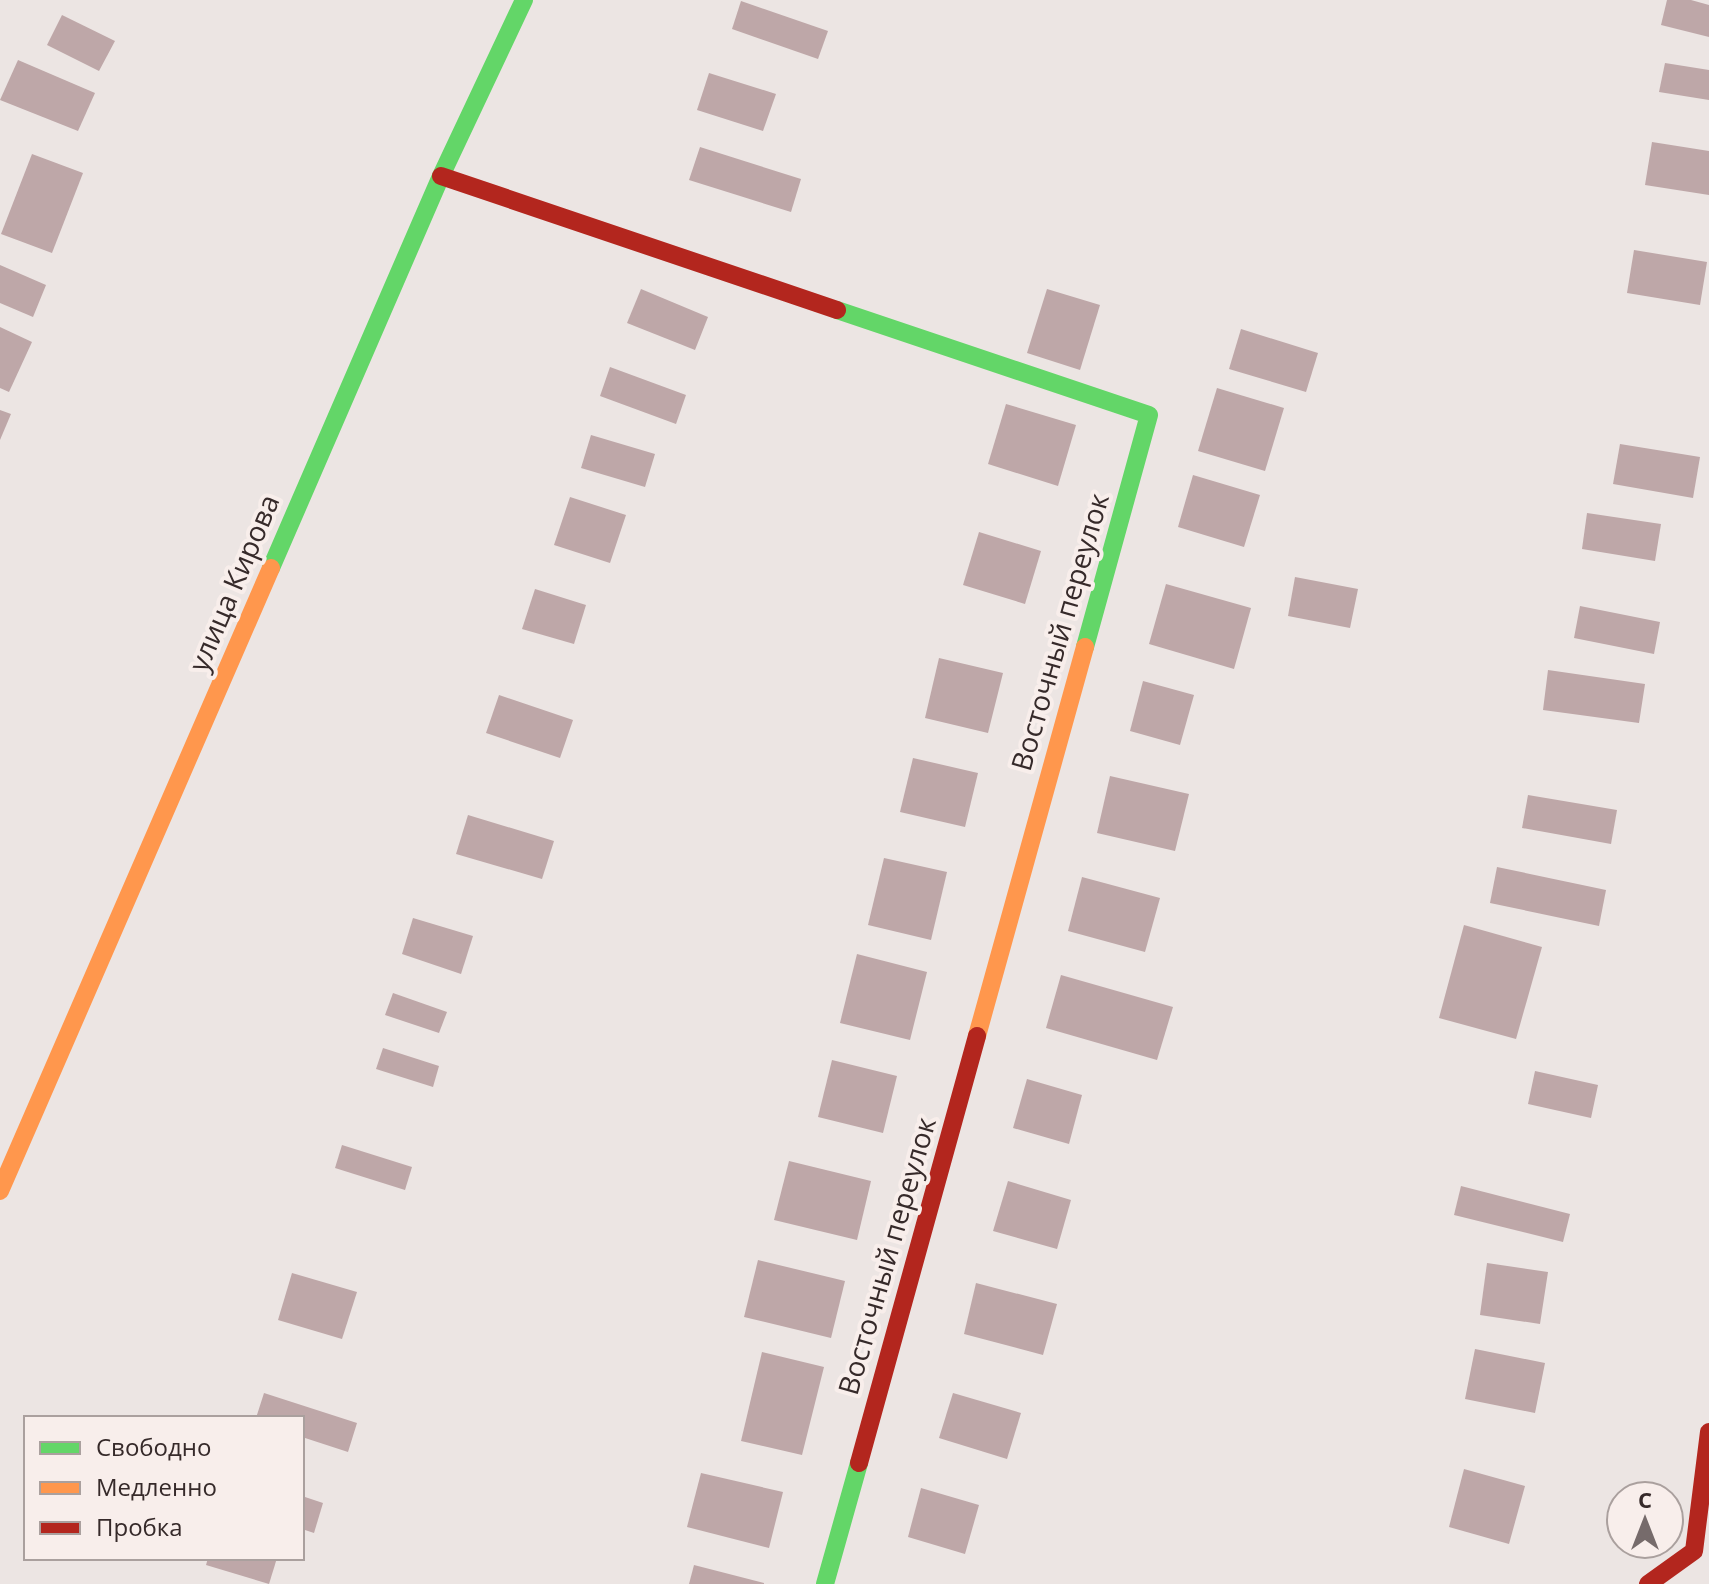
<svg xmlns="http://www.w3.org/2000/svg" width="1709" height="1584" font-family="'Open Sans',sans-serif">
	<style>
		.building { fill: #bea7a8 }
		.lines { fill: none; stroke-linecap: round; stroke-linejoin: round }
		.fast { stroke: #63d668; stroke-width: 18 }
		.slow { stroke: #ff974d; stroke-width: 18 }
		.jam { stroke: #b3261e; stroke-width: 18 }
		.labels { text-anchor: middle; stroke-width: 8; stroke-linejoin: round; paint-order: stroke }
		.street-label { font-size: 28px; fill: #362a2a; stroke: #f8eeeb }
	</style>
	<rect width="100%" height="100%" fill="#ece5e3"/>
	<g class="building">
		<path d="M1667,0H1691L1709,5V37L1661,25Z"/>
		<path d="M741,1L828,31L818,59L732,29Z"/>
		<path d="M62,15L115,41L99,71L47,45Z"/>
		<path d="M18,60L95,93L78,131L0,100Z"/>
		<path d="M1665,63L1709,70V100L1659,92Z"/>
		<path d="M709,73L776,94L763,131L697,110Z"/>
		<path d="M1652,142L1709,151V195L1645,185Z"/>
		<path d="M700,147L801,179L791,212L689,180Z"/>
		<path d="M32,154L83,173L52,253L1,234Z"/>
		<path d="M1634,250L1707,262L1700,305L1627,293Z"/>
		<path d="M0,265L46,285L33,317L0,303Z"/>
		<path d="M641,289L708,317L695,350L627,323Z"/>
		<path d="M1047,289L1100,305L1080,370L1027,353Z"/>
		<path d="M0,327L32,342L9,392L0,388Z"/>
		<path d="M1241,329L1318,353L1306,392L1229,369Z"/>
		<path d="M610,367L686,395L676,424L600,396Z"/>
		<path d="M1217,388L1284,408L1265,471L1198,451Z"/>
		<path d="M1006,404L1076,425L1058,486L988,464Z"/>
		<path d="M0,410L11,414L0,440Z"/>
		<path d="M591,435L655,454L645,487L581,468Z"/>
		<path d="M1620,444L1700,457L1693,498L1613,484Z"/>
		<path d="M1193,475L1260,495L1244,547L1178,527Z"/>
		<path d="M570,497L626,515L610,563L554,545Z"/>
		<path d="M1587,513L1661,524L1655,561L1582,549Z"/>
		<path d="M979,532L1041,551L1025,604L963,585Z"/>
		<path d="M1295,577L1358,589L1350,628L1288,616Z"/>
		<path d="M1166,584L1251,608L1234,669L1149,644Z"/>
		<path d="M535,589L586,605L574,644L522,629Z"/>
		<path d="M1580,606L1660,622L1654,654L1574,638Z"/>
		<path d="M939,658L1003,673L988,733L925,718Z"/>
		<path d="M1548,670L1645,684L1639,723L1543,710Z"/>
		<path d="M1143,681L1194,695L1180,745L1130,731Z"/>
		<path d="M499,695L573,720L560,758L486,733Z"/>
		<path d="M913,758L978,773L965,827L900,812Z"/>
		<path d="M1110,776L1189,794L1175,851L1097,833Z"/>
		<path d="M1528,795L1617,810L1611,844L1522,828Z"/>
		<path d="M468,815L554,841L542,879L456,854Z"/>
		<path d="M884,858L947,872L931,940L868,925Z"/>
		<path d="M1497,867L1606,890L1599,926L1490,903Z"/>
		<path d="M1082,877L1160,898L1145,952L1068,931Z"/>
		<path d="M413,918L473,936L461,974L402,954Z"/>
		<path d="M1464,925L1542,947L1516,1039L1439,1018Z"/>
		<path d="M857,954L927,972L910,1040L840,1023Z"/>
		<path d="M1061,975L1173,1007L1157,1060L1046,1028Z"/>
		<path d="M393,993L447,1012L439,1033L385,1015Z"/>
		<path d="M383,1048L439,1066L433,1087L376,1069Z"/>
		<path d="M832,1060L897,1076L883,1133L818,1117Z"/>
		<path d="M1535,1071L1598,1085L1591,1118L1528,1104Z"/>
		<path d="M1027,1079L1082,1095L1069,1144L1013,1128Z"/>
		<path d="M342,1145L412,1167L405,1190L335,1168Z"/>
		<path d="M789,1161L871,1181L857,1240L774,1220Z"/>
		<path d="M1008,1181L1071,1200L1057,1249L993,1231Z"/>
		<path d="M1461,1186L1570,1214L1563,1242L1454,1215Z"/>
		<path d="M758,1260L845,1281L831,1338L744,1317Z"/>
		<path d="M1487,1263L1548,1272L1540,1324L1480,1315Z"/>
		<path d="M292,1273L357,1292L342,1339L278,1320Z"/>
		<path d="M976,1283L1057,1304L1043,1355L964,1334Z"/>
		<path d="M1475,1349L1545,1363L1535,1413L1465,1399Z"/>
		<path d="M762,1352L824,1367L802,1455L741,1441Z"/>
		<path d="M264,1393L357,1423L348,1452L302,1437V1418H256Z"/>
		<path d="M953,1393L1021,1413L1007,1459L939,1438Z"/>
		<path d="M1464,1469L1525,1486L1509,1544L1449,1527Z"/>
		<path d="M701,1473L783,1492L769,1548L687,1527Z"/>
		<path d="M921,1488L979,1505L965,1554L908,1537Z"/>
		<path d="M302,1496L323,1503L314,1533L302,1529Z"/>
		<path d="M208,1558H277L269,1584L206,1565Z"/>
		<path d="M694,1565L764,1583V1584H689Z"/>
	</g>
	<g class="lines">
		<g class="fast">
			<path d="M837,310L1149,415L1085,647"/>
			<path d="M271,568L441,176L524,0"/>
			<path d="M825,1584L859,1463"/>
		</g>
		<g class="slow">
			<path d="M977,1036L1085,647"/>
			<path d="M0,1191L271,568"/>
		</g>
		<g class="jam">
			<path d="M441,176L837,310"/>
			<path d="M859,1463L977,1036"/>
			<path d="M1648,1584L1694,1551L1709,1432"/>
		</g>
	</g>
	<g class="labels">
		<g class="street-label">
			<text transform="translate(234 583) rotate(-67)" y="10">улица Кирова</text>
			<text transform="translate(1060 632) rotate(-74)" y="10">Восточный переулок</text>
			<text transform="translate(887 1256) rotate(-74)" y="10">Восточный переулок</text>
		</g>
	</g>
	<rect x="24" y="1416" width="280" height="144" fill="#f8eeeb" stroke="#aaa09e" stroke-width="2"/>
	<rect x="40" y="1442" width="40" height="12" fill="#63d668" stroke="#aaa09e" stroke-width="2"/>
	<text x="96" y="1456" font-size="24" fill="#362a2a">Свободно</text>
	<rect x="40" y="1482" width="40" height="12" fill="#ff974d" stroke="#aaa09e" stroke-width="2"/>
	<text x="96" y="1496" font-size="24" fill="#362a2a">Медленно</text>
	<rect x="40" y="1522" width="40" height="12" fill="#b3261e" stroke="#aaa09e" stroke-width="2"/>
	<text x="96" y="1536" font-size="24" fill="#362a2a">Пробка</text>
	<g transform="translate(1645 1520)"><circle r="38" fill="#f8eeeb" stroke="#aaa09e" stroke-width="2"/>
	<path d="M0-6L14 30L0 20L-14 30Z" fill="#766b6b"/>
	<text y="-12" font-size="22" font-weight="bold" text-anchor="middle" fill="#362a2a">С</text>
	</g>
</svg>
